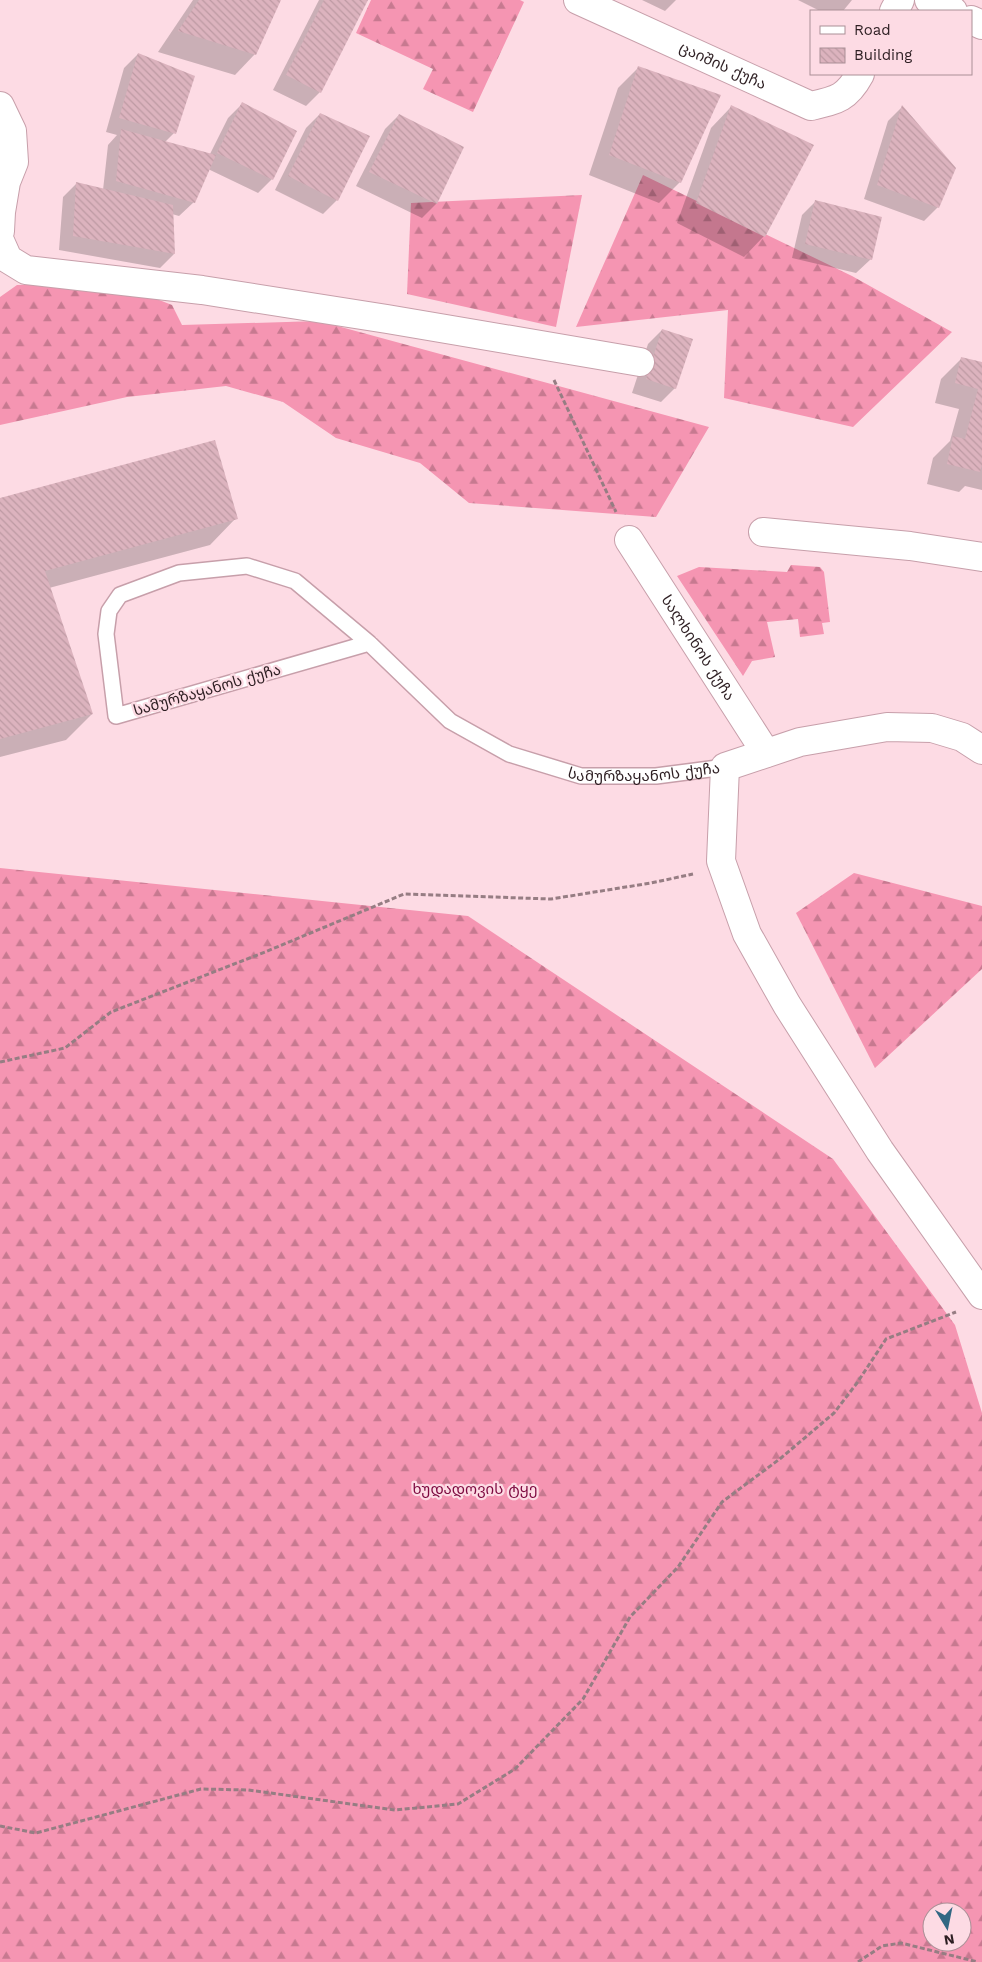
<svg xmlns="http://www.w3.org/2000/svg" width="982" height="1962" font-family="'Work Sans','Noto Sans Georgian',sans-serif">
	<style>
		.forest { fill: url(#forest-firs); fill-rule: evenodd }
		.shadow { fill: #0003 }
		.building { fill: url(#building-back-hatch) }
		.lines { fill: none; stroke-linecap: round; stroke-linejoin: round }
		.lane-casing { stroke: #c79faa; stroke-width: 18 }
		.street-casing { stroke: #c79faa; stroke-width: 30 }
		.path { stroke: #967d83; stroke-width: 3; stroke-dasharray: 5 2.5; stroke-linecap: butt }
		.lane { stroke: #fff; stroke-width: 15 }
		.street { stroke: #fff; stroke-width: 28 }
		.labels { text-anchor: middle; stroke-width: 4.5; stroke-linejoin: round; paint-order: stroke }
		.street-label { font-size: 15px; fill: #2d1e22; stroke: #fddbe4 }
		.park-label { font-size: 15px; fill: #7d083f; stroke: #fddbe4 }
	</style>
	<defs>
		<pattern id="forest-firs" width="22" height="20" patternUnits="userSpaceOnUse" patternTransform="scale(1.25)"><rect width="22" height="20" fill="#f595b2"/><path d="M5 1l3.5 6h-7zM16 11l3.5 6h-7z" fill="#c77990"/></pattern>
		<pattern id="building-back-hatch" width="6" height="6" patternUnits="userSpaceOnUse" patternTransform="scale(1.25)"><rect width="6" height="6" fill="#dcb3be"/><path d="M-1 5l2 2M0 0l6 6M5-1l2 2" fill="none" stroke="#bd9aa3"/></pattern>
	</defs>
	<rect width="100%" height="100%" fill="#fddbe4"/>
	<g class="forest">
		<path d="M371,0H520L524,2L473,112L423,89L433,69L356,33Z"/>
		<path d="M643,175L852,276L952,332L853,427L724,398L728,310L576,327Z"/>
		<path d="M582,195L556,327L407,294L411,203Z"/>
		<path d="M91,284L136,291L172,305L182,325L319,321L709,427L656,517L469,503L420,463L336,438L283,402L226,386L127,397L0,425V297L17,285Z"/>
		<path d="M791,565L820,567L824,572L830,622L822,623L824,634L800,637L798,619L767,622L775,657L752,661L743,676L677,576L699,567L787,572Z"/>
		<path d="M0,868L468,916L833,1159L955,1325L982,1413V1962H0ZM932,1912H962V1942H932Z"/>
		<path d="M854,873L982,906V969L875,1068L796,913Z"/>
	</g>
	<g class="shadow">
		<path d="M193,0H279L255,54L235,75L158,52Z"/>
		<path d="M319,0H367L320,92L306,106L273,90Z"/>
		<path d="M642,0H676L665,11Z"/>
		<path d="M798,0H852L843,11H820Z"/>
		<path d="M138,54L174,133L165,142L210,154L228,118L242,104L272,179L258,193L208,169L194,202L179,216L172,214L174,254L160,268L59,250L63,197L77,183L103,190L108,145L117,135L106,132L124,68Z"/>
		<path d="M639,67L680,182L659,203L589,175L618,88Z"/>
		<path d="M731,107L764,236L744,257L677,223L711,128Z"/>
		<path d="M902,107L938,207L924,221L864,199L888,121Z"/>
		<path d="M320,114L337,200L323,214L275,190L306,128Z"/>
		<path d="M399,115L462,148L436,204L422,218L356,186L385,129Z"/>
		<path d="M816,201L871,259L856,273L792,258L802,215Z"/>
		<path d="M662,330L675,388L661,402L632,393L648,344Z"/>
		<path d="M962,358L982,363V490L965,486L959,492L927,484L933,458L950,441L959,409L935,403L941,379Z"/>
		<path d="M0,500L236,518L210,545L49,588L92,714L66,740L0,757Z"/>
	</g>
	<g class="building">
		<path d="M199,0H281L256,55L178,31Z"/>
		<path d="M324,0H368L321,93L286,75Z"/>
		<path d="M138,53L195,76L176,134L119,118Z"/>
		<path d="M638,66L721,95L681,183L609,155Z"/>
		<path d="M242,102L297,131L273,180L217,153Z"/>
		<path d="M731,105L814,145L765,237L696,203Z"/>
		<path d="M902,105L956,168L939,208L877,185Z"/>
		<path d="M320,113L370,136L338,201L288,176Z"/>
		<path d="M399,114L464,147L437,204L369,172Z"/>
		<path d="M121,129L216,155L195,203L116,181Z"/>
		<path d="M76,182L173,205L175,254L73,236Z"/>
		<path d="M815,200L882,217L872,260L805,244Z"/>
		<path d="M662,329L693,339L676,389L646,379Z"/>
		<path d="M961,357L982,362V465L980,472L947,464L953,436L965,439L978,389L955,383Z"/>
		<path d="M215,440L238,519L45,571L93,714L0,739V498Z"/>
	</g>
	<g class="lines">
		<defs>
			<g id="lane">
				<path id="s1" d="M369,643L116,716L106,634L109,611L120,595L179,573L247,566L295,581L369,643L450,721L509,754L581,776H656L725,767"/>
			</g>
			<g id="street">
				<path id="s2" d="M578,0L811,106C837,100 847,98 860,74"/>
				<path d="M929,0L953,11"/>
				<path d="M894,11L900,0"/>
				<path d="M971,20L982,25"/>
				<path d="M0,106L12,131L14,162L6,182L1,212L0,231"/>
				<path d="M0,241L8,259L26,270L202,290L387,319L640,362"/>
				<path d="M763,532L910,546L982,557"/>
				<path id="s3" d="M629,540L766,753"/>
				<path d="M982,750L962,737L932,728L887,727L800,742L725,767L721,861L747,934L787,1005L880,1151L982,1295"/>
			</g>
		</defs>
		<use href="#lane" class="lane-casing"/>
		<use href="#street" class="street-casing"/>
		<g class="path">
			<path d="M554,380L616,512"/>
			<path d="M0,1062L65,1048L111,1012L265,952L404,894L551,899L651,883L693,874"/>
			<path d="M0,1826L36,1833L201,1789L248,1790L395,1810L458,1804L515,1769L583,1699L630,1617L678,1567L722,1502L781,1458L834,1413L857,1383L886,1339L956,1312"/>
			<path d="M858,1962L882,1946L901,1943L978,1962"/>
		</g>
		<use href="#lane" class="lane"/>
		<use href="#street" class="street"/>
	</g>
	<g class="labels">
		<g class="street-label">
			<text dy="5" stroke="none"><textPath href="#s2" startOffset="159">ცაიშის ქუჩა</textPath></text>
			<text dy="5" stroke="none"><textPath href="#s3" startOffset="128">სალხინოს ქუჩა</textPath></text>
			<text transform="translate(207 690) rotate(-16)" y="5">სამურზაყანოს ქუჩა</text>
			<text dy="5" stroke="none"><textPath href="#s1" startOffset="985">სამურზაყანოს ქუჩა</textPath></text>
		</g>
		<g class="park-label">
			<text x="475" y="1494">ხუდადოვის ტყე</text>
		</g>
	</g>
	<rect x="810" y="10" width="162" height="65" fill="#fddbe4" stroke="#aa8f96"/>
	<rect x="820" y="26" width="25" height="8" fill="#ffffff" stroke="#aa8f96"/>
	<text x="854" y="35" font-size="15" fill="#2d1e22">Road</text>
	<rect x="820" y="48" width="25" height="15" fill="url(#building-back-hatch)" stroke="#aa8f96"/>
	<text x="854" y="60" font-size="15" fill="#2d1e22">Building</text>
	<g transform="translate(947 1927) rotate(170)"><circle r="24" fill="#fddbe4" stroke="#aa8f96"/>
	<path d="M0-4L9 19L0 12L-9 19Z" fill="#326783"/>
	<text y="-8" font-size="14" font-weight="bold" text-anchor="middle" fill="#2d1e22">N</text>
	</g>
</svg>
